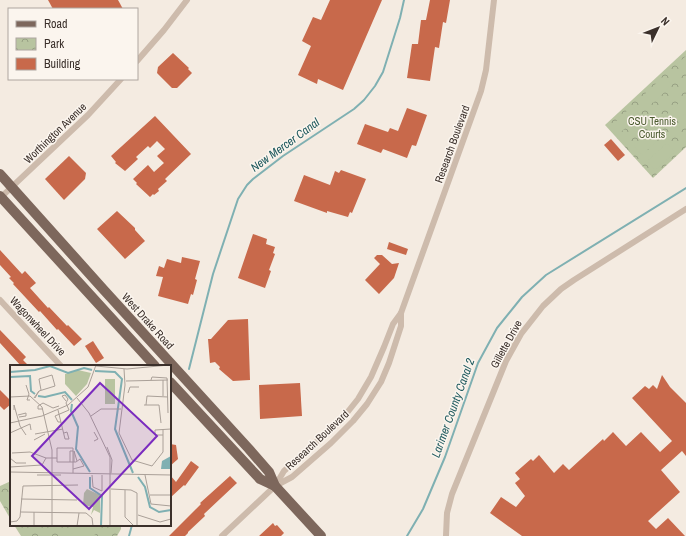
<svg xmlns="http://www.w3.org/2000/svg" width="686" height="536" font-family="'Archivo Narrow',sans-serif">
	<style>
		.park { fill: url(#park-crowns) }
		.garden { fill: #b8c4a0 }
		.lines { fill: none; stroke-linecap: round; stroke-linejoin: round }
		.stream { stroke: #7fb0b2; stroke-width: 2 }
		.building { fill: #c8694b }
		.minor { stroke: #cdbbac; stroke-width: 6 }
		.primary { stroke: #7d675c; stroke-width: 10 }
		.labels { text-anchor: middle; stroke-width: 3; stroke-linejoin: round; paint-order: stroke }
		.park-label { font-size: 11px; fill: #4a5a2e; stroke: #fbf5ee }
		.street-label { font-size: 11px; fill: #3b302b; stroke: #fbf5ee }
		.water-label { font-size: 12px; font-style: italic; fill: #1f5a5e; stroke: #fbf5ee }
		.inset-river { fill: none; stroke: #7fb0b2; stroke-width: 2 }
		.inset-road { fill: none; stroke: #aaa098; stroke-width: 1 }
		.view { fill: #7b2cbf; fill-opacity: 0.15; stroke: #7b2cbf; stroke-width: 2 }
		.inset-edge { fill: none; stroke: #3b302b; stroke-width: 2 }
	</style>
	<defs>
		<pattern id="park-crowns" width="20" height="18" patternUnits="userSpaceOnUse"><rect width="20" height="18" fill="#b8c4a0"/><path d="M2 6a3 3 0 1 1 6 0M12 15a3 3 0 1 1 6 0" fill="none" stroke="#97a083"/></pattern>
	</defs>
	<rect width="100%" height="100%" fill="#f4ebe1"/>
	<g class="park">
		<path d="M686,50V147L653,178L605,125Z"/>
		<path d="M11,481V520L0,501V486Z"/>
		<path d="M14,525H121V529L117,536H21Z"/>
	</g>
	<g class="garden">
		<path d="M686,56V72L684,74L676,65Z"/>
		<path d="M664,76L672,85L653,103L645,94Z"/>
		<path d="M684,98L686,100V113L673,125L665,116Z"/>
		<path d="M632,106L640,115L621,132L613,124Z"/>
		<path d="M653,128L661,137L642,155L634,146Z"/>
		<path d="M667,143L675,152L655,170L647,161Z"/>
		<path d="M82,525H93L99,531L93,536H69Z"/>
	</g>
	<g class="lines">
		<g class="stream">
			<path d="M189,369L213,274L238,199L247,185L253,179L283,156L354,109L364,100L375,86L383,72L400,18L404,0"/>
			<path d="M129,536L132,525"/>
			<path d="M407,536L423,509L445,457L478,363L497,328L522,297L546,275L686,188"/>
		</g>
	</g>
	<g class="building">
		<path d="M48,0H118L123,9H53Z"/>
		<path d="M330,0H382L343,90L318,79L317,84L298,75L311,46L302,41L313,17L321,20Z"/>
		<path d="M430,0H450L446,23L443,22L439,48L435,47L430,81L407,78L412,44H418L421,20H426Z"/>
		<path d="M173,53L189,68L188,69L192,73L177,88H172L157,73L158,67Z"/>
		<path d="M407,108L427,115L416,146L412,145L407,158L383,149L381,153L357,144L365,124L388,132L390,128L398,131Z"/>
		<path d="M155,116L191,154L165,179L167,181L158,189L159,191L154,195L153,194L150,197L136,184L137,183L133,179L148,165L154,172L164,163L157,156L165,149L157,141L150,148L148,146L136,157L138,159L125,171L115,163L116,162L111,156Z"/>
		<path d="M611,139L625,155L618,161L604,145Z"/>
		<path d="M69,156L86,173L85,179L64,200L45,179Z"/>
		<path d="M341,170L366,179L352,213L350,212L348,217L327,211V213L294,201L304,175L330,185L335,171L339,173Z"/>
		<path d="M117,211L135,228V230L145,241L125,259L97,229Z"/>
		<path d="M253,234L267,239L266,244L275,247L273,253L275,254L269,270L271,271L265,288L238,278Z"/>
		<path d="M389,242L408,249L406,255L387,249Z"/>
		<path d="M0,250L22,274L25,271L36,283L30,288L48,308L49,307L67,326L68,325L82,339L74,346L58,329L57,330L40,311L39,312L13,284L14,283L9,278L11,277L0,265Z"/>
		<path d="M377,255H382L392,264L399,263L394,278L379,294L365,280L380,264L374,258Z"/>
		<path d="M182,257L200,261L195,279L197,280L193,295L191,294L188,304L158,296L163,277L156,276L159,266L164,268L167,259L181,263Z"/>
		<path d="M248,319L250,380L233,381L219,369L220,367L215,362L210,363L208,339H211L228,320Z"/>
		<path d="M0,330L26,357L23,360L29,366H21L0,343Z"/>
		<path d="M93,341L104,358L96,363L85,346Z"/>
		<path d="M662,375L670,387L686,403V456L682,451L661,470L680,492L648,521L656,529L668,518L685,536H522L490,513L501,497L516,507L525,496L515,483L520,479L515,473L531,459L533,461L539,455L554,473L563,464L569,470L603,439L604,441L613,432L626,446L641,432L660,452L672,441L632,398L645,386L649,389L653,385L657,389Z"/>
		<path d="M300,383L302,416L260,419L259,385Z"/>
		<path d="M0,390L11,401V404L4,410L0,406Z"/>
		<path d="M170,444L176,445L178,459L170,466Z"/>
		<path d="M191,461L199,467L185,486L184,485L170,498V475L176,482Z"/>
		<path d="M230,476L237,483L204,514L205,516L188,532V533L185,536H169L201,504L200,503Z"/>
		<path d="M273,523L275,526L277,525L284,533L281,536H259Z"/>
	</g>
	<g class="lines">
		<g class="minor">
			<path d="M137,61L164,30L187,0"/>
			<path d="M0,198L88,115L121,79"/>
			<path d="M0,300L61,366"/>
			<path d="M275,486L292,477L331,443L353,421L367,404L381,382L389,363L401,326V313L481,91L486,70L494,0"/>
			<path d="M222,536L275,486L284,471L342,419L358,399L371,377L384,347L393,324L401,313"/>
			<path d="M446,536L447,513L452,494L506,361L521,334L543,306L561,289L574,280L686,209"/>
		</g>
		<g class="primary">
			<path d="M0,174L103,289L249,449L269,472L275,486L321,536"/>
			<path d="M0,196L155,366"/>
			<path d="M170,382L260,479L275,486"/>
		</g>
	</g>
	<g class="labels">
		<g class="park-label">
			<text x="652" y="125">CSU Tennis<tspan x="652" dy="13">Courts</tspan></text>
		</g>
		<g class="street-label">
			<text transform="translate(55 133) rotate(-44)" y="4">Worthington Avenue</text>
			<text transform="translate(452 144) rotate(-70)" y="4">Research Boulevard</text>
			<text transform="translate(148 321) rotate(48)" y="4">West Drake Road</text>
			<text transform="translate(38 326) rotate(47)" y="4">Wagonwheel Drive</text>
			<text transform="translate(506 344) rotate(-61)" y="4">Gillette Drive</text>
			<text transform="translate(317 440) rotate(-43)" y="4">Research Boulevard</text>
		</g>
		<g class="water-label">
			<text transform="translate(285 145) rotate(-36)" y="4">New Mercer Canal</text>
			<text transform="translate(453 408) rotate(-70)" y="4">Larimer County Canal 2</text>
		</g>
	</g>
	<g transform="translate(10 365)">
		<rect width="161" height="161" fill="#f4ebe1"/>
		<path d="M68,5L81,8L77,19L66,31L55,19V9Z" fill="#b8c4a0"/>
		<path d="M95,14H105V39H95ZM77,124L90,130V148L84,145L81,150L83,142L73,140L74,128Z" fill="#b8c4a0"/>
		<path d="M161,91V104H151L152,96Z" fill="#7fb0b2"/>
		<path class="inset-river" d="M85,6L105,7L112,14L105,64L123,108M0,7L25,5L40,1L58,8L74,3L82,5M0,12L20,11L21,26L25,29M28,31L35,32L55,27L62,35M62,39L61,46L68,62L66,84L80,107M80,112V123L92,131L91,161M128,112L135,122L140,142L149,147L161,145"/>
		<path class="inset-road" d="M86,1L117,4L159,0M114,4L115,20L109,68L122,95L142,101M141,15L142,12L157,13L158,48M116,16L158,15M16,20L19,29L17,35H20M29,26L45,21L42,10L29,14L31,25M118,28L120,22H129M153,31V15M0,32L20,31L32,42L42,85V161M24,33L29,26L25,33M67,33L79,48L100,92V161M134,40H149L151,58M136,40L137,31L158,32M33,44H28V41L33,38L43,43L49,41M4,45V40L10,61L16,70M48,45L55,74H59L57,67L54,68M8,50L16,48V51L9,52M81,51L91,44H111M51,57H48L45,51L59,45L56,38L58,34L55,30L52,31L56,36M0,58L32,51L58,40L78,22L86,0M0,68L20,59L21,65M25,69L53,64M153,70H145V65L161,64M24,75L35,69M84,76L88,74L84,67M97,82L102,95L101,108M2,88L20,87L36,93H47M0,93L6,98H16M60,97V86H63M64,97V86L67,96M142,101L153,87V64M0,102L32,100L36,93M0,107L161,110M63,108V83H47V97H66L70,94L74,101L63,104M27,110H51M82,110L83,122L92,126V110M135,110L141,139L161,141M101,124L121,125L127,128V161M115,125V152L124,161M140,130H161M11,134L67,135M11,147L76,148L82,153L83,161M128,150L150,157L161,154M0,157L7,156L10,152L13,121L68,120M24,161V147M67,161L69,148"/>
		<path class="view" d="M90,18L147,71L79,144L22,91Z"/>
		<rect width="161" height="161" class="inset-edge"/>
	</g>
	<rect x="8" y="8" width="130" height="72" fill="#fbf5ee" stroke="#aea6a0"/>
	<rect x="16" y="21" width="20" height="6" fill="#7d675c" stroke="#aea6a0"/>
	<text x="44" y="28" font-size="12" fill="#3b302b">Road</text>
	<rect x="16" y="38" width="20" height="12" fill="url(#park-crowns)" stroke="#aea6a0"/>
	<text x="44" y="48" font-size="12" fill="#3b302b">Park</text>
	<rect x="16" y="58" width="20" height="12" fill="#c8694b" stroke="#aea6a0"/>
	<text x="44" y="68" font-size="12" fill="#3b302b">Building</text>
	<g transform="translate(658 28) rotate(47)" stroke="#fbf5ee" stroke-width="3" paint-order="stroke">
	<path d="M0-3L7 15L0 10L-7 15Z" fill="#3b302b"/>
	<text y="-6" font-size="11" font-weight="bold" text-anchor="middle" fill="#3b302b">N</text>
	</g>
</svg>
